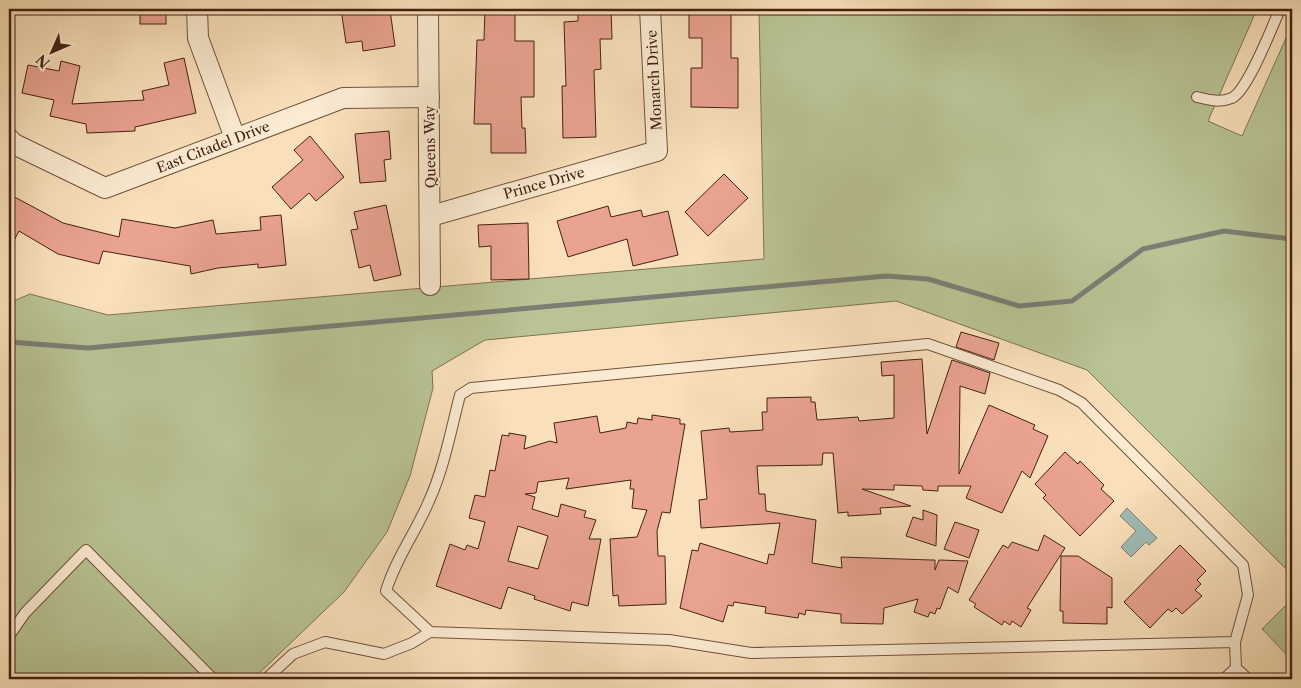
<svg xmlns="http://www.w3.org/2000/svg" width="1301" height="688" font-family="'Libre Caslon Text',serif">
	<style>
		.green { fill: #b9c394; stroke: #7e7252 }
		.water { fill: #9fbcb6; stroke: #7b7e74 }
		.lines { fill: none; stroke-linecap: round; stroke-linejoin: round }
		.stream { stroke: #7b7e74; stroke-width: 5 }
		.building { fill: #eaa391; stroke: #442111; fill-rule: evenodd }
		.service-casing { stroke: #71513b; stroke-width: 12 }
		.minor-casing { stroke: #71513b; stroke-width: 22 }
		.service { stroke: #fbebd2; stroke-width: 10 }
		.minor { stroke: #fbebd2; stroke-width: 20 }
		.labels { text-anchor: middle; stroke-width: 4.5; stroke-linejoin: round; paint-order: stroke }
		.street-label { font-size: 14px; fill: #442111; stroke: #fbebd2 }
	</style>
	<rect width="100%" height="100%" fill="#f9e0ba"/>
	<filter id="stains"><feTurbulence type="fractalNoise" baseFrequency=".004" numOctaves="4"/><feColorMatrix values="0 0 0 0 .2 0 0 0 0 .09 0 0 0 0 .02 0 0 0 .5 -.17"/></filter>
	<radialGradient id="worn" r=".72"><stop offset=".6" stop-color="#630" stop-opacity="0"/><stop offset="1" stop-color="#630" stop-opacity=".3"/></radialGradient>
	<g class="green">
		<path d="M759,9H1257L1208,121L1242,136L1292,25V575L1087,370L896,301L485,340L432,371L433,388L410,476L387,532L344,592L253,679H9V303L30,294L108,315L764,259Z"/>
		<path d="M1292,599V660L1262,629Z"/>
	</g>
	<path class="water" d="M1127,508L1157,538L1149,545L1146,542L1131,557L1121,547L1136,531L1120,516Z"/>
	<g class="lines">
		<path class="stream" d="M9,342L88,348L886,276L928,279L1019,306L1072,301L1143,249L1224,231L1292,239"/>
	</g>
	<g class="building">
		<rect x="140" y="9" width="26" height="15"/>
		<path d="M341,9H370L371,13L390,10L395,46L363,51L362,41L346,43Z"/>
		<path d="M485,9H515V41H534V97H521L522,128H525L526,153H491V124H474L477,40H484Z"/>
		<path d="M578,9H611L612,39H600L601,69L594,70L596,137L563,138L562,86H566L564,22L578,21Z"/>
		<path d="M689,9H731V58H738V108L691,107V68H702V38H689Z"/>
		<path d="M184,58L196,113L135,127V131L87,133L86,124L50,116L54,100L22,93L28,65L59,71L61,61L80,66L72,104L144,100L142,91L169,85L164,63Z"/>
		<path d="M389,131L391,159L384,160L386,181L360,183L355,134Z"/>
		<path d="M310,136L344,177L316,201L309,193L291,209L272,187L303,160L294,150Z"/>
		<path d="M724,174L748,198L708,236L685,212Z"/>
		<path d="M9,194L63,223L119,237L122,219L175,228L213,220L216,234L261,230L260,217L281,215L286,265L258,268V264L218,268L191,274L190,266L103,251L99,264L58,254L19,231L9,250Z"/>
		<path d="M386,205L401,275L374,281L370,265L359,268L351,230L358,229L354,212Z"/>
		<path d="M608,206L611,217L641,210L643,217L668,211L678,255L633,266L627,239L568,257L557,221Z"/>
		<path d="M528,223L529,279L491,280V246L479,247L478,225Z"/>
		<path d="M961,332L999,343L994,360L956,347Z"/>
		<path d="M922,359L927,434L952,360L990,373L985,394L960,386L959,474L989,405L1035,425L1033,429L1048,436L1030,478L1022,471L1002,513L966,498L971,486H938V491L923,490L922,486L894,485V490L862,489L911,506L880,508L881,514L848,516V512L838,513L833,453H823L822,465L757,466L759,494H765L766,511L816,520L812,563L842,568L841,557L931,560H935V570L939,560L968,561L958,593L948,587L940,609L937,608L935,614L930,612L928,617L914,612L918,599L884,608L883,624L841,623V614L806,610L805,615L799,613L798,618L765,613L766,607L734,602L733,606L728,605L723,622L680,608L692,550L698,551L700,543L767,564L769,554L774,555L780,523L701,528L699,500L707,499L701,431L729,428L730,432L763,430L762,412H767V398L811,397V402H815L817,420L858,417L859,421L894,418V375L882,376L881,362Z"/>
		<path d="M652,415L680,419V424H685L670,513L662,512L657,531L658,556H665L666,604L619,606L618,595L613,596L610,539L637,537L647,510L632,508L634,489H630L631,480L566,489L569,478L538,482L536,493L525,494L535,497L532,509L558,517L561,504L586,511L584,517L596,520L589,539H601L588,606L572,602L570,611L534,599L535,596L508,587L501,609L436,586L450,544L465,550L467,545L478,549L485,522L469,518L475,495L485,497L490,470L495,471L502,435L509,436V433L526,436L524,449L550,441L557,443L554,423L597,416L600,433L626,428L627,422L637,424L638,418L652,420ZM518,526L548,536L538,569L508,561Z"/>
		<path d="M1065,452L1078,464L1080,461L1104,485L1101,489L1114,501L1080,536L1043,498L1046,495L1035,484Z"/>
		<path d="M923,510L937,515L936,546L906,536L913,517L923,520Z"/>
		<path d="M955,522L979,530L969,558L944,549Z"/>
		<path d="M1044,535L1065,548L1027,608L1031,610L1021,627L1012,621L1010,625L1004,621L1002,625L974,607L976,604L969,600L1003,545L1008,548L1012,542L1038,551Z"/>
		<path d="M1180,545L1206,571L1197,580L1201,584L1195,590L1202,596L1182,614L1176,608L1172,612L1168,609L1150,628L1124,602Z"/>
		<path d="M1061,556H1078L1112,578V608L1107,607V624L1063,623V611H1060Z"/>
	</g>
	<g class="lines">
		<defs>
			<g id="service">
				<path d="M1197,97C1209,100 1220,103 1232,98C1248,90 1272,27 1280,9"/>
				<path d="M9,636L25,613L86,550L213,679"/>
				<path d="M1236,668L1248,679"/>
				<path d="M266,679L293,654L325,642L384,654L412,643L430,632"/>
				<path d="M1224,679L1236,668L1235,642L1248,595L1243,565L1082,403L1059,390L928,344L471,388L460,395C451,430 444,468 429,501C416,532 396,558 386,591L430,632L669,640L751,653L1235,642"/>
			</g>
			<g id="minor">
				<path d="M197,9L198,38L235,138"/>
				<path d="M428,9L430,285"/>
				<path d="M9,139L14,144L105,188L343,98L429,97"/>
				<path d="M431,216L657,151L650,9"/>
			</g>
		</defs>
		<use href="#service" class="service-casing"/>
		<use href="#minor" class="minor-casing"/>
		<use href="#service" class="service"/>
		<use href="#minor" class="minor"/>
	</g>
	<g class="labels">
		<g class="street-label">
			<text transform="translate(654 80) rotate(-93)" y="5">Monarch Drive</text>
			<text transform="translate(213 147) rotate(-21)" y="5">East Citadel Drive</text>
			<text transform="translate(430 147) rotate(-91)" y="5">Queens Way</text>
			<text transform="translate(544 183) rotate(-16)" y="5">Prince Drive</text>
		</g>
	</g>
	<rect width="1301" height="688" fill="none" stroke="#f9e0ba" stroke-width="30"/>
	<rect x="10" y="10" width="1281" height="668" fill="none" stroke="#442111" stroke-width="2.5"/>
	<rect x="15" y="15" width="1271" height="658" fill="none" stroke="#442111"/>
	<g transform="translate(52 52) rotate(225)" stroke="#fbebd2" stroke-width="4" paint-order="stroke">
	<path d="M0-4L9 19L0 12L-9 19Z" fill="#442111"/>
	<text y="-8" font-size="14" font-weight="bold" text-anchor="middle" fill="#442111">N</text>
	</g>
	<rect width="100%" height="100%" filter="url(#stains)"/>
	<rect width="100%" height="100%" fill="url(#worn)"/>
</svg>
